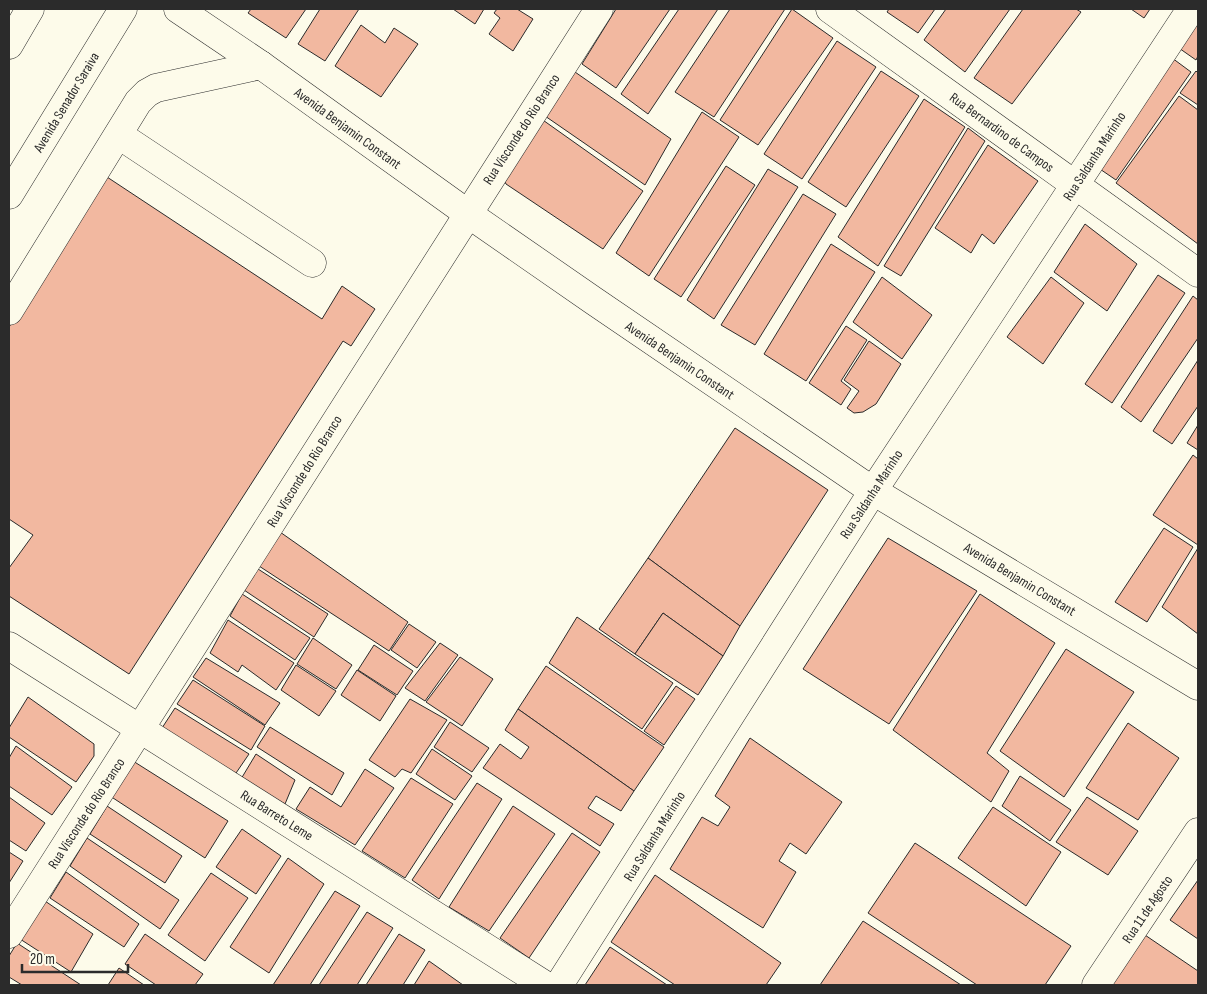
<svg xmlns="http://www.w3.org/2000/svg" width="1207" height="994" font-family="'Sofia Sans Condensed',sans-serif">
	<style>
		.building { fill: #f2b8a0; stroke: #2b2b2b }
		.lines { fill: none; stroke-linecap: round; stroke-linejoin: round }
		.minor-casing { stroke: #2b2b2b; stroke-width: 29 }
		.major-casing { stroke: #2b2b2b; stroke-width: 29 }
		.minor { stroke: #fdfbea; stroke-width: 28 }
		.major { stroke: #fdfbea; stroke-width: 28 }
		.labels { text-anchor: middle; stroke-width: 4; stroke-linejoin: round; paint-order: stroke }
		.street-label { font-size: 14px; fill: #2b2b2b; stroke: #fdfbea }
	</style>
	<rect width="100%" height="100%" fill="#fdfbea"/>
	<g class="building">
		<path d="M251,9H306L286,38L248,13Z"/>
		<path d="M320,9H359L325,61L298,44Z"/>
		<path d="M453,9H484L475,24Z"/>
		<path d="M497,9H517L533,19L513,51L489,34L500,18L494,13Z"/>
		<path d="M616,9H670L616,88L582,64Z"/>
		<path d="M679,9H718L648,114L621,94Z"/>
		<path d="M730,9H785L714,117L675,92Z"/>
		<path d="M792,9L833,38L758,145L720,120Z"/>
		<path d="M889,9H935L918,33L887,12Z"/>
		<path d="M946,9H1010L965,72L924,40Z"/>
		<path d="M1023,9H1076L1081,12L1012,104L974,78Z"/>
		<path d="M1131,9H1150L1144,18Z"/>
		<path d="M1198,11V56L1196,60L1176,46Z"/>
		<path d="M361,25L385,43L394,28L418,44L381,97L335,66Z"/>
		<path d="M837,41L876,67L802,179L764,154Z"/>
		<path d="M1168,55L1191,72L1116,180L1094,165Z"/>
		<path d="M881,71L919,96L846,207L808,182Z"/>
		<path d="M1196,71L1198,73V105L1180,93Z"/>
		<path d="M575,72L671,139L645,185L545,116Z"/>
		<path d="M1179,96L1198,110V244L1116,183Z"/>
		<path d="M924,99L965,127L878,266L838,237Z"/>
		<path d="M702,112L739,137L649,276L616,253Z"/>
		<path d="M540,118L643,191L603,249L506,184L501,174Z"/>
		<path d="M968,128L985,141L901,276L884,266Z"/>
		<path d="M988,145L1038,181L994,244L982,234L971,253L935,228Z"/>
		<path d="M726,166L755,185L681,297L654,279Z"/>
		<path d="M768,169L798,187L714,319L687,300Z"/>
		<path d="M107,177L322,319L342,286L375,309L351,346L343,341L129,674L9,596V568L33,535L9,519V327Z"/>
		<path d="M803,194L836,214L755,345L721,325Z"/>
		<path d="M1085,224L1137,264L1107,311L1054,272Z"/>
		<path d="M831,244L875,272L806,381L764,354Z"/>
		<path d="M1158,275L1185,293L1112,403L1085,384Z"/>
		<path d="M882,277L932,315L902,359L853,322Z"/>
		<path d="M1051,277L1084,303L1043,364L1007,337Z"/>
		<path d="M1193,296L1198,300V338L1141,422L1121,407Z"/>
		<path d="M846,326L867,340L841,381L851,389L841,405L809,383Z"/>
		<path d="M869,341L901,364L876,404L863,412L854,413L847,408L859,391L844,380Z"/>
		<path d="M1198,360V406L1172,444L1153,431Z"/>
		<path d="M1198,425V450L1187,443Z"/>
		<path d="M735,428L828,490L740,626L648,558Z"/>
		<path d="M1193,455L1198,459V545L1153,515Z"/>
		<path d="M1164,528L1193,547L1147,622L1115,602Z"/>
		<path d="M280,532L408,622L389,651L259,566Z"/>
		<path d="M888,538L977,591L889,724L803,669Z"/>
		<path d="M1198,548V634L1162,607Z"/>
		<path d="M648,558L740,626L723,656L663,613L635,654L599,629Z"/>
		<path d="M258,569L328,614L314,637L244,590Z"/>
		<path d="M242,594L310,638L295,660L230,616Z"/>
		<path d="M980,594L1055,643L987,753L1009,771L991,802L893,730Z"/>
		<path d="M663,613L723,656L698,695L635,654Z"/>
		<path d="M577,617L673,683L642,729L549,663Z"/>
		<path d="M228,620L294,663L276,690L242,665L238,672L210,653Z"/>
		<path d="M409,624L436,642L417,668L391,650Z"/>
		<path d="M313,638L352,665L336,689L297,664Z"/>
		<path d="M440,643L458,655L425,701L405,688Z"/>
		<path d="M374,645L413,671L397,695L358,670Z"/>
		<path d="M1066,649L1134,692L1064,797L1000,751Z"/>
		<path d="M460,657L493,679L462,726L426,702Z"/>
		<path d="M206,658L280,703L265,725L193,677Z"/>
		<path d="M296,665L336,691L319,716L281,690Z"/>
		<path d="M546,666L664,747L634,791L518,709Z"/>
		<path d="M357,670L396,696L380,721L341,695Z"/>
		<path d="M193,680L265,726L251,750L177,704Z"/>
		<path d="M676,686L695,699L664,745L644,731Z"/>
		<path d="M28,697L94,744V756L76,782L9,737V728Z"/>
		<path d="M410,699L447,720L411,773L402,769L395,777L369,760Z"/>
		<path d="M175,708L249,754L234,776L162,728Z"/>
		<path d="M518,709L634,791L621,811L596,796L588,808L614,824L600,846L483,768L500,744L521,759L529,747L505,730Z"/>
		<path d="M450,722L489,748L472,772L434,747Z"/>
		<path d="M1128,723L1179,758L1138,820L1086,788Z"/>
		<path d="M270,727L344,773L332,795L257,747Z"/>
		<path d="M750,738L842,802L806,854L790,843L779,861L796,872L763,928L670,869L702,817L718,826L730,807L715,796Z"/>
		<path d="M16,746L72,787L52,815L9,786V758Z"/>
		<path d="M432,749L472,776L455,800L416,774Z"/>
		<path d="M256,754L295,780L285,804L241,779Z"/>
		<path d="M133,761L228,821L205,858L110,796Z"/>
		<path d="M365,769L394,788L355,845L296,809L310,787L341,807Z"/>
		<path d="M1020,776L1071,810L1050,841L1002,806Z"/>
		<path d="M411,778L453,804L405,878L362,851Z"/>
		<path d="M477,783L502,799L439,899L412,880Z"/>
		<path d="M9,797L45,823L26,851L9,840Z"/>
		<path d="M1087,797L1138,831L1108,875L1056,842Z"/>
		<path d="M107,806L182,856L165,883L90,834Z"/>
		<path d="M513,806L555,834L489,931L449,907Z"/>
		<path d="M993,807L1061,852L1026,906L958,858Z"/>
		<path d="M242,829L281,856L256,894L216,867Z"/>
		<path d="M572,833L600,852L529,958L500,938Z"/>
		<path d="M87,838L179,900L160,929L70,866Z"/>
		<path d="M915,843L1071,946L1045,985H977L868,913Z"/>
		<path d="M9,852L23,861L9,883Z"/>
		<path d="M288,858L324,884L269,973L230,947Z"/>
		<path d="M66,872L139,924L124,947L50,898Z"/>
		<path d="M211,873L248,898L205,961L168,935Z"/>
		<path d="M655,875L781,963L766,985H675L611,942Z"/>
		<path d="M1198,880V939L1170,920Z"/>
		<path d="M335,891L360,906L310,985H273Z"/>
		<path d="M45,901L93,934L71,972L20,939Z"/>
		<path d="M367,912L393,928L357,985H319Z"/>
		<path d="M863,921L961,985H820Z"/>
		<path d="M1142,933L1198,971V985H1110Z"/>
		<path d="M145,934L203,974L195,985H156L125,964Z"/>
		<path d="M399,934L425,950L403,985H366Z"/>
		<path d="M17,943L81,985H22L9,977V956Z"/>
		<path d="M610,947L667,985H585Z"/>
		<path d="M429,961L463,985H414Z"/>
		<path d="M119,968L144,985H108Z"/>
	</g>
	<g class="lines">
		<defs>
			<g id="minor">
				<path d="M830,9L1198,273"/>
				<path d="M119,135L312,263"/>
				<path d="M9,311L138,102L147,93L156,88L261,65"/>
				<path d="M9,646L545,985"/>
				<path d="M9,934L599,9"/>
				<path d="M559,985L873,491L1191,9"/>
				<path d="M1096,985L1198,832"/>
			</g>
			<g id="major">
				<path d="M178,9L261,65L467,213L594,301L873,491L1198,686"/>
				<path d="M9,45L30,9"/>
				<path d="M9,195L123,9"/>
			</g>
		</defs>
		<use href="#minor" class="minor-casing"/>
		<use href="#major" class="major-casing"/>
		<use href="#minor" class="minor"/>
		<use href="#major" class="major"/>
	</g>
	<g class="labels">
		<g class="street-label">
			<text transform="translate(66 102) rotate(-59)" y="5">Avenida Senador Saraiva</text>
			<text transform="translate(348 128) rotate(36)" y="5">Avenida Benjamin Constant</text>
			<text transform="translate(521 129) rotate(-57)" y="5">Rua Visconde do Rio Branco</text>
			<text transform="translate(1002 132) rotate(36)" y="5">Rua Bernardino de Campos</text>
			<text transform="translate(1094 156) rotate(-57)" y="5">Rua Saldanha Marinho</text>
			<text transform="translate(680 360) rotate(34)" y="5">Avenida Benjamin Constant</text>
			<text transform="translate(304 471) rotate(-58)" y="5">Rua Visconde do Rio Branco</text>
			<text transform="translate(871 494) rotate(-57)" y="5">Rua Saldanha Marinho</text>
			<text transform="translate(1020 579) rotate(31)" y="5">Avenida Benjamin Constant</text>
			<text transform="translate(86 813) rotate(-57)" y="5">Rua Visconde do Rio Branco</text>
			<text transform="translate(277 815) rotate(32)" y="5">Rua Barreto Leme</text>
			<text transform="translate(654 836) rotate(-58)" y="5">Rua Saldanha Marinho</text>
			<text transform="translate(1147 909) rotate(-56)" y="5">Rua 11 de Agosto</text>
		</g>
	</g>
	<rect width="1207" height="994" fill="none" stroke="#2b2b2b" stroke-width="20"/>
	<path d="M22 964v8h106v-8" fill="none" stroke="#2b2b2b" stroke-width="2.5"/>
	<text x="30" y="964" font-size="15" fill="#2b2b2b" stroke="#fdfbea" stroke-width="4" paint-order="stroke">20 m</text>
</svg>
